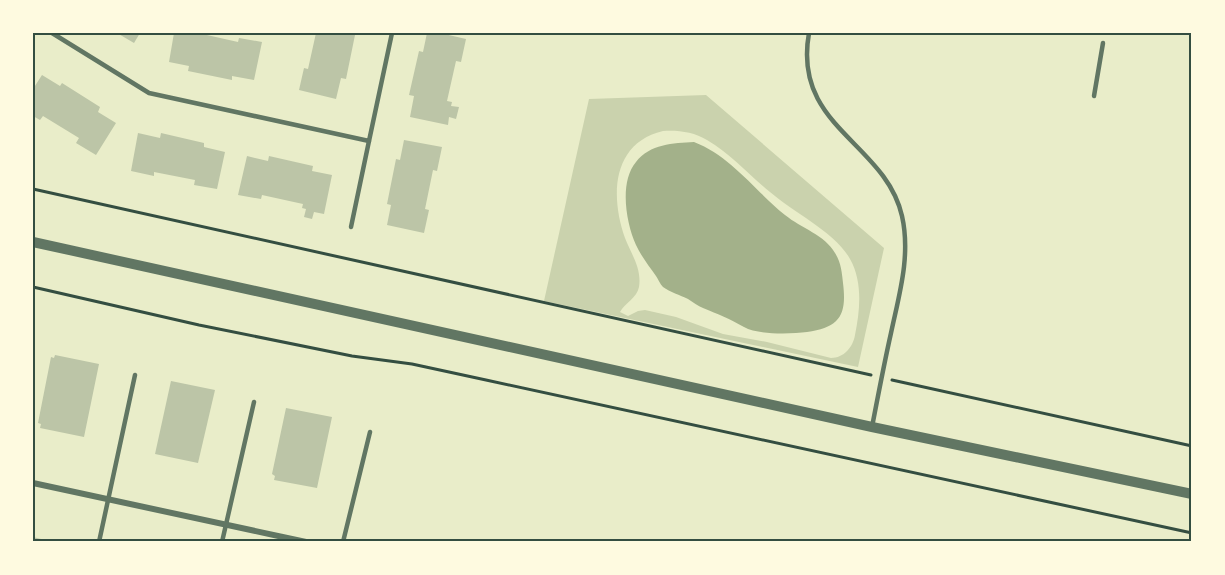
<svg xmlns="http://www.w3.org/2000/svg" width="1225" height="575" font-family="'PT Sans',sans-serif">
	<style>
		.green { fill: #cad2ad; fill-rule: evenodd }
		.water { fill: #a3b18a }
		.building { fill: #bcc5a7 }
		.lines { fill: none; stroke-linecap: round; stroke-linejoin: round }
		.path { stroke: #344e41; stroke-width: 3 }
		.service { stroke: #617663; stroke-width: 4.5 }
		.minor { stroke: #617663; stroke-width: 6 }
		.tertiary { stroke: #617663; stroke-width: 10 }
		.neatline { fill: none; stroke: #344e41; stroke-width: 2 }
	</style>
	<rect width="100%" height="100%" fill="#e9edc9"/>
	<path class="green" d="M706,95L884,248L858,367L544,301L589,99ZM663,131C678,130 694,132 707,140C731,154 749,175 770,192C793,212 836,233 850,259C863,282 860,310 855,335C853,347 844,358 831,358L767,342L723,334L676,317L645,310L638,311L628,316L620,312C625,303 637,298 639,287C642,268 631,254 625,238C610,196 612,143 663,131Z"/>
	<path class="water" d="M694,142C731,156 755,191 785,215C801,228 825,235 835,253C841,262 842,273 843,283C847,315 840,327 807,332C791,334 758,335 744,327C730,319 718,314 703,308C698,306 693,302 688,299C680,295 670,292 663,287C660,284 658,279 656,276C649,266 641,256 636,245C626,223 619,182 636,162C650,144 673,143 694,142Z"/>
	<g class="building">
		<path d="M117,33H140L134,43Z"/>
		<path d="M174,33H198L238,42L239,38L262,42L254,80L232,76V80L188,71L189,66L169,62Z"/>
		<path d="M316,33L355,35L346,79L341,78L336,99L299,90L304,68L308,69Z"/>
		<path d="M427,33H440L466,39L461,62L456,61L447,101L452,102L451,106L459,107L456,119L449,117L448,125L410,117L414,96L409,95L419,51L423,52Z"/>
		<path d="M42,75L60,86L62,83L100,107L98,112L116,123L96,155L76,143L79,138L43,116L40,120L33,116V89Z"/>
		<path d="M138,133L160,138L161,133L204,143V147L225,152L217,189L194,185L195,180L154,172V176L131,171Z"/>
		<path d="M404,140L442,147L437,171L433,170L425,209L429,210L424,233L387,225L391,205L387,204L396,159L400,160Z"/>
		<path d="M247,156L268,161L269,156L313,166L312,171L332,175L324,214L314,212L312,219L304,217L306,209L302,208L303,204L262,195L261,199L238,195Z"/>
		<path d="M55,355L99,364L84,437L40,428L41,424L38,423L51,357L54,358Z"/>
		<path d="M171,381L215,390L198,463L155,454Z"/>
		<path d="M286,408L332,417L317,488L274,480L275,476L272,474Z"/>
		<path d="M33,537L41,539L48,542H33Z"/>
	</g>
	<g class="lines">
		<g class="path">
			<path d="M33,189L871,375"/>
			<path d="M33,287L199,325L352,356L412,364L486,380L1192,533"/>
			<path d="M892,380L1192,446"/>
		</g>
		<g class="service">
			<path d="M52,33L149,93L369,141L392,33"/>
			<path d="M809,33C792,127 885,142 902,216C911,256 899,295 891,333C884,364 878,396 872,427"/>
			<path d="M1094,96L1103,43"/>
			<path d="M351,227L369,141"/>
			<path d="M99,542L135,375"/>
			<path d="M222,542L254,402"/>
			<path d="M343,542L370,432"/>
		</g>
		<path class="minor" d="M33,483L306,542"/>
		<path class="tertiary" d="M33,242L872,427L1192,494"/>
	</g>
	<rect width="1225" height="575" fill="none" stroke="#fefae0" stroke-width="69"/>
	<rect x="34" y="34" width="1156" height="506" class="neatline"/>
</svg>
